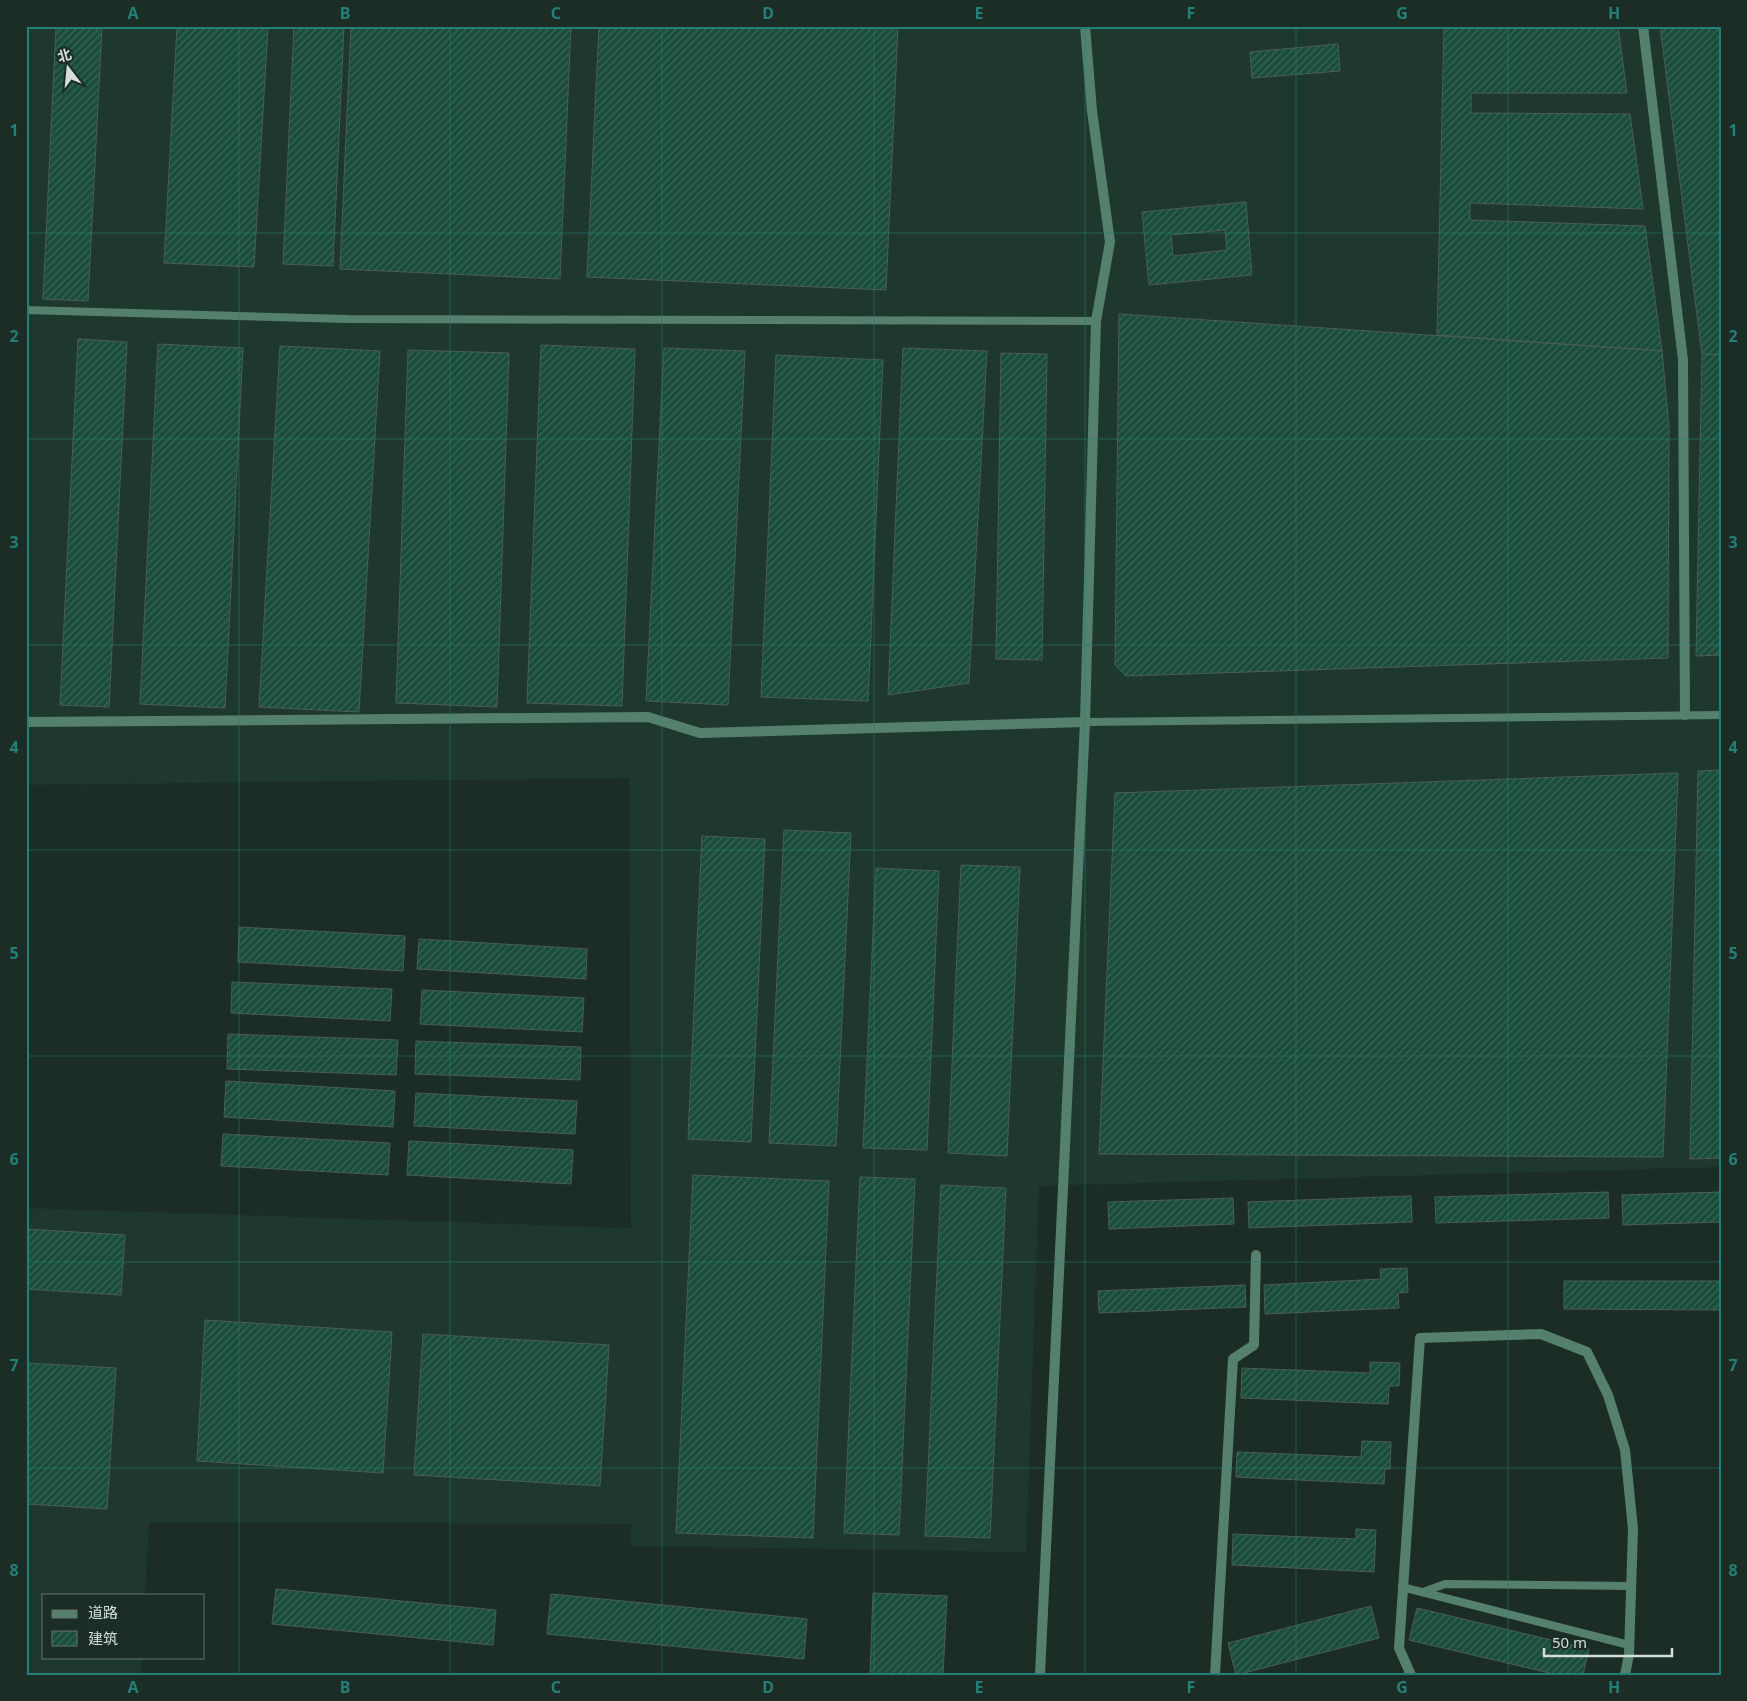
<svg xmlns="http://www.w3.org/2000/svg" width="1747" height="1701" font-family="'Noto Sans','Noto Sans SC',sans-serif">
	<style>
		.built { fill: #1f382e }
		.building { fill: url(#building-hatch); stroke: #4b5e55; fill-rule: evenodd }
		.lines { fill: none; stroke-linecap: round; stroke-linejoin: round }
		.lane { stroke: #55806e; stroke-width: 8 }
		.street { stroke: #55806e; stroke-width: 10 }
		.grid { fill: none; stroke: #238079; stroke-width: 1; stroke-opacity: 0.55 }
		.neatline { fill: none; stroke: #238079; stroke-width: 2 }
		.grid-label { font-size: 16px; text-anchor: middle; font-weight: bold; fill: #238079 }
	</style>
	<defs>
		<pattern id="building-hatch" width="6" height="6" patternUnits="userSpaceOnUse" patternTransform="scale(1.25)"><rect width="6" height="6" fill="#1a4c3a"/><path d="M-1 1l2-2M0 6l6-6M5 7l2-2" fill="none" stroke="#3a6556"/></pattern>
	</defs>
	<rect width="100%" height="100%" fill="#1b2d25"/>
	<path class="built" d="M26,26H1721V1167L1039,1186L1026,1552L630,1546L631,1524L149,1522L145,1595H44V1657H142L141,1675H26V1208L631,1228L629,778L26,785Z"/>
	<g class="building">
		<path d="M56,26H102L88,301L43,299Z"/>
		<path d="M177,26H268L254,267L164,263Z"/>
		<path d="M294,26H344L333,266L283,264Z"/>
		<path d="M351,26H571L560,279L340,269Z"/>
		<path d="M599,26H898L886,290L587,277Z"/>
		<path d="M1444,26H1618L1627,93H1471V113L1630,114L1643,209L1470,203V220L1645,226L1662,351L1437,335Z"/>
		<path d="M1660,26H1721V355L1702,354Z"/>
		<path d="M1338,44L1340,71L1252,78L1250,52Z"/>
		<path d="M1246,202L1252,275L1149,285L1142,212ZM1225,230L1227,250L1173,256L1171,235Z"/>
		<path d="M1119,314L1662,351L1669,427L1668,658L1126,676L1115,665Z"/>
		<path d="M78,339L127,342L109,707L60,705Z"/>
		<path d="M158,344L243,348L225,708L140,704Z"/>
		<path d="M541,345L635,349L622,706L527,703Z"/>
		<path d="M280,346L380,351L359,712L259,707Z"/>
		<path d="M664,348L745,351L728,705L646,701Z"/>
		<path d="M903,348L987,351L969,683L888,695Z"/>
		<path d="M408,350L509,353L497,707L396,703Z"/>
		<path d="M1001,353L1047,354L1042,660L996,659Z"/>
		<path d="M1702,354L1721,355V655L1696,656Z"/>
		<path d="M776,355L883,360L868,701L761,697Z"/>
		<path d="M1721,770V1158L1690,1159L1698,771Z"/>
		<path d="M1678,773L1663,1157L1099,1154L1115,793Z"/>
		<path d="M784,830L851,833L836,1146L769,1143Z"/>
		<path d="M702,836L765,839L751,1142L688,1139Z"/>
		<path d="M961,865L1020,867L1007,1156L948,1153Z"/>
		<path d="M876,868L939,871L927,1150L863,1148Z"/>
		<path d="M239,927L405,936L403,971L238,962Z"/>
		<path d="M419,939L587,949L586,979L417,969Z"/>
		<path d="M232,982L392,989L390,1021L231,1013Z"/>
		<path d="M422,990L584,998L582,1032L420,1024Z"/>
		<path d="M228,1034L398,1040L396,1075L227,1069Z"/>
		<path d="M416,1041L581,1047L580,1080L415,1074Z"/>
		<path d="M226,1081L395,1091L393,1127L224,1117Z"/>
		<path d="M416,1093L577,1101L575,1134L414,1126Z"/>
		<path d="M223,1134L390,1143L388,1175L221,1166Z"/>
		<path d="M409,1141L573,1150L571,1184L407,1175Z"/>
		<path d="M693,1175L829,1181L813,1538L676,1533Z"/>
		<path d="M860,1177L915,1179L899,1535L844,1533Z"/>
		<path d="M941,1185L1006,1188L990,1538L925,1536Z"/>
		<path d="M1608,1192L1609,1218L1436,1223L1435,1197Z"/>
		<path d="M1721,1192V1222L1623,1225L1622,1195Z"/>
		<path d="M1411,1196L1412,1222L1249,1228L1248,1202Z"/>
		<path d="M1233,1198L1234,1224L1109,1229L1108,1202Z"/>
		<path d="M26,1229L125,1235L121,1295L26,1289Z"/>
		<path d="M1407,1268L1408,1292L1398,1293L1399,1308L1265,1314L1264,1285L1381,1279L1380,1269Z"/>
		<path d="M1564,1281H1721V1310L1564,1309Z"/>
		<path d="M1245,1285L1246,1307L1099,1313L1098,1291Z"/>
		<path d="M205,1320L392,1332L383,1473L197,1461Z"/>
		<path d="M423,1334L609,1345L600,1486L414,1475Z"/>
		<path d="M1370,1362L1400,1363L1399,1386H1389L1388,1404L1241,1398L1242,1368L1370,1373Z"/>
		<path d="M26,1363L116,1368L107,1509L26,1504Z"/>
		<path d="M1362,1441L1391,1442L1390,1469H1385L1384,1484L1236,1477L1237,1452L1361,1457Z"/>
		<path d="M1356,1529L1376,1530L1374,1572L1232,1565L1233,1534L1356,1539Z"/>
		<path d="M276,1589L496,1610L493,1645L272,1624Z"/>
		<path d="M873,1593L947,1596L943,1675H870Z"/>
		<path d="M551,1594L807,1619L804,1659L547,1634Z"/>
		<path d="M1371,1606L1379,1638L1236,1675L1228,1643Z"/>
		<path d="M1417,1608L1589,1649L1583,1675H1558L1409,1640Z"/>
	</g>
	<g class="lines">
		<g class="lane">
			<path d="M26,310L347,319L1096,321"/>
			<path d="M1085,722L1721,715"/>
			<path d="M1402,1587L1629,1645"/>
			<path d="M1423,1592L1445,1584L1631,1586"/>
		</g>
		<g class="street">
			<path d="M1643,26L1683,360L1685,715"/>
			<path d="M26,722L648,717L700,733L1085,722"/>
			<path d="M1040,1675L1085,722L1096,321L1110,242L1092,111L1085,26"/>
			<path d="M1215,1675L1233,1359L1254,1345L1256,1255"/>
			<path d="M1411,1675L1399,1648L1420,1338L1541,1334L1587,1352L1608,1395L1625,1450L1633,1529L1629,1654L1625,1675"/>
		</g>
	</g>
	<path class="grid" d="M239,26V1675M450,26V1675M662,26V1675M874,26V1675M1085,26V1675M1296,26V1675M1508,26V1675M26,233H1721M26,439H1721M26,645H1721M26,850H1721M26,1056H1721M26,1262H1721M26,1468H1721"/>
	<rect width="1747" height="1701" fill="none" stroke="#1b2d25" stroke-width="55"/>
	<rect x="42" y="1594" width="162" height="65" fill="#1b2d25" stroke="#65746d"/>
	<rect x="52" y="1610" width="25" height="8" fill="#55806e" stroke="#65746d"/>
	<text x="88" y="1618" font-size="15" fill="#d4dfda">道路</text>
	<rect x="52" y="1631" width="25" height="15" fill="url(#building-hatch)" stroke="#65746d"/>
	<text x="88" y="1644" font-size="15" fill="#d4dfda">建筑</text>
	<g transform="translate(68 68) rotate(344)" stroke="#1b2d25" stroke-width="4" paint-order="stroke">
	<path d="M0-4L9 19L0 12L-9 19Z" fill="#d4dfda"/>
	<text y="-8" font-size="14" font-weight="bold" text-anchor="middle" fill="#d4dfda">北</text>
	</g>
	<path d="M1544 1648v8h128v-8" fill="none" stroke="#d4dfda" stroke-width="2.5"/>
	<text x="1552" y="1648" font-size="15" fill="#d4dfda" stroke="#1b2d25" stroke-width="4" paint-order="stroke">50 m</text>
	<rect x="28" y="28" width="1692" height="1646" class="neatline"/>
	<g class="grid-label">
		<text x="133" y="19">A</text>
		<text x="345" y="19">B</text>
		<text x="556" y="19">C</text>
		<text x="768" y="19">D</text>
		<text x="979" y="19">E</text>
		<text x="1191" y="19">F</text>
		<text x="1402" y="19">G</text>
		<text x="1614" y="19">H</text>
		<text x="14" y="136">1</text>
		<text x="1733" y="136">1</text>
		<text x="14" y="342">2</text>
		<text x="1733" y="342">2</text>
		<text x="14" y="548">3</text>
		<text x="1733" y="548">3</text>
		<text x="14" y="753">4</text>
		<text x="1733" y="753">4</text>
		<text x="14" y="959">5</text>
		<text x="1733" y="959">5</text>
		<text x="14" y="1165">6</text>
		<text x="1733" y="1165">6</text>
		<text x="14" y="1371">7</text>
		<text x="1733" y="1371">7</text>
		<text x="14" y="1576">8</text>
		<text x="1733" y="1576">8</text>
		<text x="133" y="1693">A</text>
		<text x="345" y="1693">B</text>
		<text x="556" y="1693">C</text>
		<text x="768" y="1693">D</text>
		<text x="979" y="1693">E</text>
		<text x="1191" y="1693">F</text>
		<text x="1402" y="1693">G</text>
		<text x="1614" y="1693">H</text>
	</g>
</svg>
